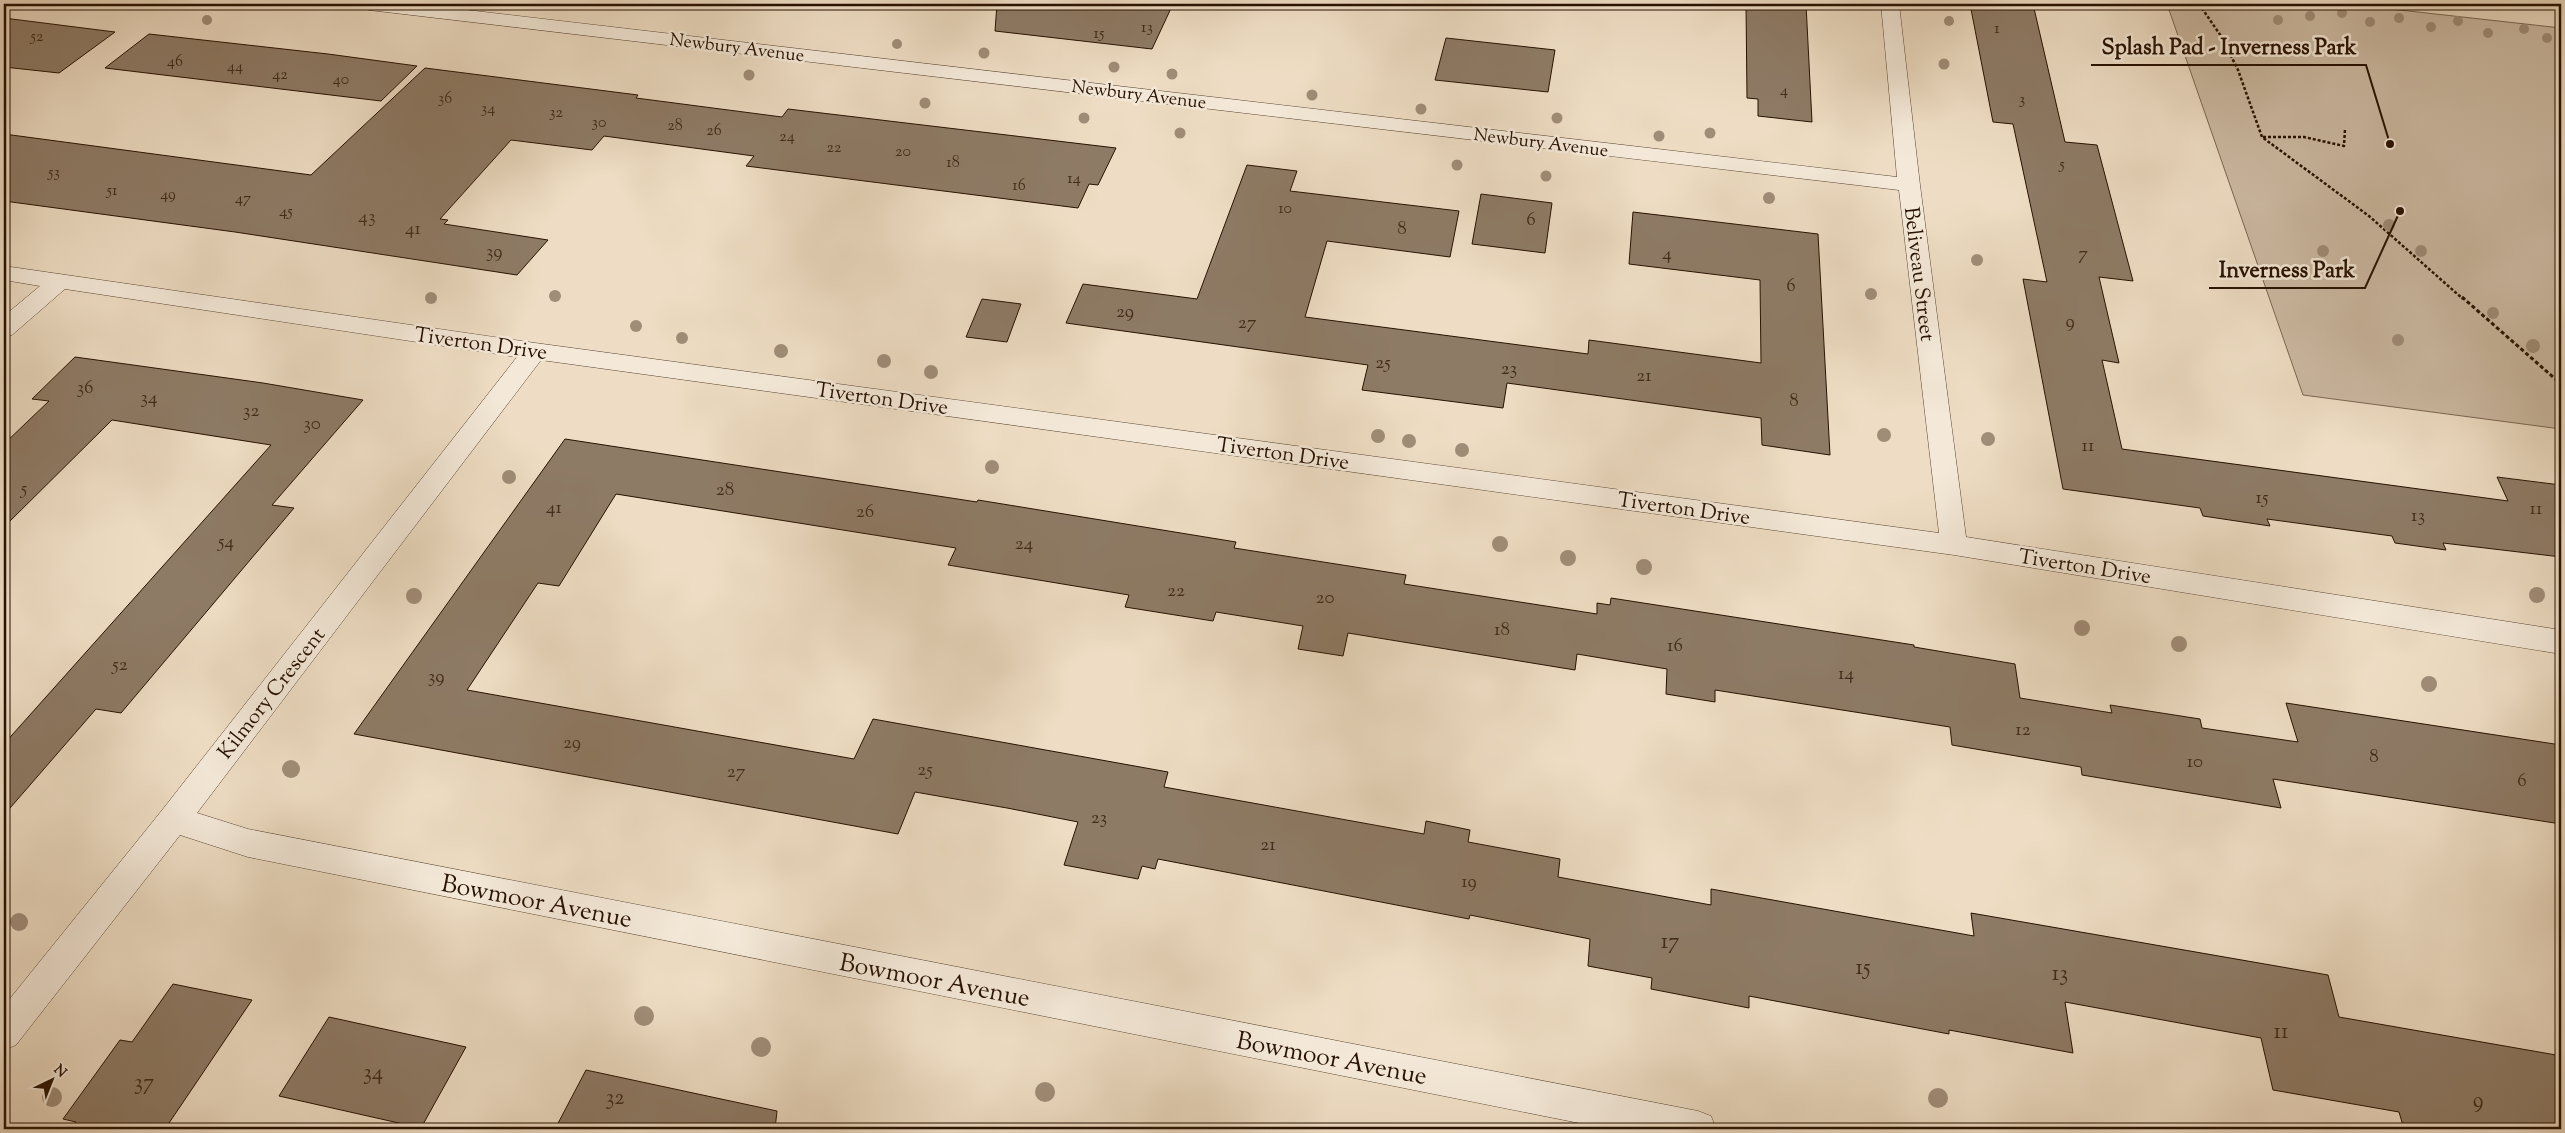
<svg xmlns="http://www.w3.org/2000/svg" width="2565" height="1133" font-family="'Sorts Mill Goudy',serif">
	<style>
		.green { fill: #ccbaa3; stroke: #7a6652 }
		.building { fill: #8e7b66; stroke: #271100 }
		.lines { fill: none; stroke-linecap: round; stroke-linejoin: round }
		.minor-casing { stroke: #594431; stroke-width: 1 }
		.path-far1 { stroke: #271100; stroke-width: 2.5; stroke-dasharray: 3 2; stroke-linecap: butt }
		.path { stroke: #271100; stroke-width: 3; stroke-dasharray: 4 2.5; stroke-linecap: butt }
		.minor { fill: #f4e9d9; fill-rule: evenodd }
		.tree { fill: #a08d78 }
		.labels { text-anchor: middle; stroke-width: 5; stroke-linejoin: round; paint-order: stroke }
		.far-number-label { font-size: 16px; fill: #412c1a }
		.far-street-label { font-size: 18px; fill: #271100; stroke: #f4e9d9 }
		.number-label { font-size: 19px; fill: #412c1a }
		.street-label { font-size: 21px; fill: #271100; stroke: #f4e9d9 }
		.near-number-label { font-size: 22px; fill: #412c1a }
		.near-street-label { font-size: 25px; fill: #271100; stroke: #f4e9d9 }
		.leader { fill: none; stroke: #271100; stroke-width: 2 }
		.callout-dot { fill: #271100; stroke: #f4e9d9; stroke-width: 2 }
		.callout-label { font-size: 22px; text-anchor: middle; font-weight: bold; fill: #271100; stroke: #f4e9d9; stroke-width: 5; stroke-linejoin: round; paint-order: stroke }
	</style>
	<rect width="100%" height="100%" fill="#eeddc4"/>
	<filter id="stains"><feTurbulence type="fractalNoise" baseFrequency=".004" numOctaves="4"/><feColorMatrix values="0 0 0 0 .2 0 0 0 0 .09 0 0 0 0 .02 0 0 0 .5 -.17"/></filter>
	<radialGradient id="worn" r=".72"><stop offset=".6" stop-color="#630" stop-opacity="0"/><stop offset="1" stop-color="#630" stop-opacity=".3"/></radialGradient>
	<path class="green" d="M2167,4H2346L2561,28V429L2303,395Z"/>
	<g class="building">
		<path d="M997,4H1173L1152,49L995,31Z"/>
		<path d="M1746,4H1806L1812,122L1758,116V99L1747,98Z"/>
		<path d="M1970,4H2033L2065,142L2097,145L2133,281L2099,277L2119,363L2102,360L2122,449L2508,501L2497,477L2561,485V557L2443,543L2446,550L2395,543L2392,536L2267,519L2270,526L2203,516L2200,508L2063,489L2023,279L2047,282L2013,124L1993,122Z"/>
		<path d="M4,18L115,32L59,73L4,67Z"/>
		<path d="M149,34L328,54L417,66L381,101L105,68Z"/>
		<path d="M1446,38L1555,50L1548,92L1435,80Z"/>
		<path d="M425,68L638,95L636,98L782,117L788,109L1116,148L1098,185L1089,184L1078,208L746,166L754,156L604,136L592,150L511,140L440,219L448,220L444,224L548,240L517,275L235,232L4,201V134L311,175Z"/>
		<path d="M1247,165L1297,171L1290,191L1459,211L1450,257L1327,241L1305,317L1588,354L1589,340L1761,363L1760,280L1629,264L1633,212L1818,234L1830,455L1762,445L1761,418L1507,383L1503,408L1362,390L1368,365L1066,323L1083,284L1197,299Z"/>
		<path d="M1481,194L1552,203L1545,253L1472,244Z"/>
		<path d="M982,299L1021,304L1007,342L966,337Z"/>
		<path d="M75,357L263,383L363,400L272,505L294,508L121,713L96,709L4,815V744L271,445L112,420L4,527V444L49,401L32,399Z"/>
		<path d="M565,439L977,502L978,500L1236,542L1234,548L1406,575L1404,584L1597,614V603L1610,605L1611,598L1914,645V647L2015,664L2020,698L2112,713L2110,705L2200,719L2202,728L2298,742L2286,703L2561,745V824L2273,779L2281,808L2082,775L2081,767L1952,745L1950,727L1715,690V702L1666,694L1667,669L1577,654L1575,670L1348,633L1343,656L1298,649L1303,626L1216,612L1213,621L1125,607L1129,595L948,565L956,548L616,494L559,586L538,583L467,690L854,759L873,719L1168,772L1164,787L1424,834L1426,821L1470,830L1468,842L1560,859L1558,877L1711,905V889L1974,936L1971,913L2328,975L2339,1017L2556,1055L2561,1069V1129H2404L2399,1112L2273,1090L2261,1038L2065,1002L2073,1053L1949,1030V1034L1749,996V1008L1651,989L1652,978L1588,966L1590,939L1470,915L1469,919L1158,859L1155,869L1142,866L1138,879L1064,865L1078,822L1007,808L915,792L898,834L354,734Z"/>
		<path d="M173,984L252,1000L165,1129H71L76,1122L63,1119L120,1040L132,1042Z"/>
		<path d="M329,1017L466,1047L421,1128L279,1096Z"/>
		<path d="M586,1070L777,1111L775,1129H555Z"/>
	</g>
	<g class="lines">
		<defs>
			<path id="minor" d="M360,4H415L1897,177L1881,4H1899L1920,185L1966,537L2561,630V654L1954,555L541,360L197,813L248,829L1698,1111L1711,1116L1716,1129H1609L248,857L180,835L16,1045L4,1050V1006L163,809L517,357L65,289L12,335L4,337V316L40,286L4,280V266L535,343L1939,533L1899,190L369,10L362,8Z"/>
		</defs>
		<use href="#minor" class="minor-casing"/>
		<g class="path-far1">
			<path d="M2199,4L2221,36L2238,70L2262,137L2369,216L2463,299"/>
			<path d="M2263,137H2304L2344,146L2345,129"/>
		</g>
		<path class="path" d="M2462,297L2561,384"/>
		<use href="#minor" class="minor"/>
	</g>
	<g class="tree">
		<circle cx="2342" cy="13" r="5"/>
		<circle cx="2310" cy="16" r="5"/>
		<circle cx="2399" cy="18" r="5"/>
		<circle cx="207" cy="20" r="5"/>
		<circle cx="2278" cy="20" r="5"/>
		<circle cx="1949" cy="21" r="5"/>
		<circle cx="2458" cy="21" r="5"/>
		<circle cx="2370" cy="22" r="5"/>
		<circle cx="2431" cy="27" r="5"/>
		<circle cx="2524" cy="29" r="5"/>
		<circle cx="2488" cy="33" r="5"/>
		<circle cx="2547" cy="38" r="5"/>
		<circle cx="897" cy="44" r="5"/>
		<circle cx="984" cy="53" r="5.5"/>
		<circle cx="1944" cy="64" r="5.5"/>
		<circle cx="1114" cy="67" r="5.5"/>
		<circle cx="1172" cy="74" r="5.5"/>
		<circle cx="749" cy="75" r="5.5"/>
		<circle cx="1312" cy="95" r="5.5"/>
		<circle cx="925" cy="103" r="5.5"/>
		<circle cx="1421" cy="109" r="5.5"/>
		<circle cx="1084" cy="118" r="5.5"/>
		<circle cx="1557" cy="118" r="5.5"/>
		<circle cx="1180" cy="133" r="5.5"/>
		<circle cx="1710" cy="133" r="5.5"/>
		<circle cx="1659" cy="136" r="5.5"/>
		<circle cx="1457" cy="165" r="5.5"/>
		<circle cx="1546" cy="176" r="5.5"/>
		<circle cx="1769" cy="198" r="6"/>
		<circle cx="2389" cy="225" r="6"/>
		<circle cx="2323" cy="251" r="6"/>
		<circle cx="2421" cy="251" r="6"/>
		<circle cx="1977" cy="260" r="6"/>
		<circle cx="1871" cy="294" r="6"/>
		<circle cx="555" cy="296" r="6"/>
		<circle cx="431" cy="298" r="6"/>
		<circle cx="2493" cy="313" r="6"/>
		<circle cx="636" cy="326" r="6"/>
		<circle cx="682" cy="338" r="6"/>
		<circle cx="2398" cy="340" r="6"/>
		<circle cx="2533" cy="346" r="7"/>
		<circle cx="781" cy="351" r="7"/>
		<circle cx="884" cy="361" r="7"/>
		<circle cx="931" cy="372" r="7"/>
		<circle cx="1884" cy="435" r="7"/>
		<circle cx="1378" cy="436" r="7"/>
		<circle cx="1988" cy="439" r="7"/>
		<circle cx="1409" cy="441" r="7"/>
		<circle cx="1462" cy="450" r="7"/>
		<circle cx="992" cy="467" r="7"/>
		<circle cx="509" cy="477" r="7"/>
		<circle cx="1500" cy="544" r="8"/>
		<circle cx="1568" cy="558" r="8"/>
		<circle cx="1644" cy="567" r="8"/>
		<circle cx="2537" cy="595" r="8"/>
		<circle cx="414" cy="596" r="8"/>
		<circle cx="2082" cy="628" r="8"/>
		<circle cx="2179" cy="644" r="8"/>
		<circle cx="2429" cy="684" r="8"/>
		<circle cx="291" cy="769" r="9"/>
		<circle cx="19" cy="922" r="9"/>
		<circle cx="644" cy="1016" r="10"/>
		<circle cx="761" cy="1047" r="10"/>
		<circle cx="1045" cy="1092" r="10"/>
		<circle cx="52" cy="1097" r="10"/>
		<circle cx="1938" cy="1098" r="10"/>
	</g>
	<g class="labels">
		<g class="far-number-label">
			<text x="1147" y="32">13</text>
			<text x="1997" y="33">1</text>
			<text x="1099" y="38">15</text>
			<text x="37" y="41">52</text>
			<text x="175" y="66">46</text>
			<text x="235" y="71">44</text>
			<text x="280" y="79">42</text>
			<text x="341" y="84">40</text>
			<text x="1784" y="95">4</text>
			<text x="445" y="103">36</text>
			<text x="2022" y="104">3</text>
			<text x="488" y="113">34</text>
			<text x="556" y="117">32</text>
			<text x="599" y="127">30</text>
			<text x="675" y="130">28</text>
			<text x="714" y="135">26</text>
			<text x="787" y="141">24</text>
			<text x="834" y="152">22</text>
			<text x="903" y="156">20</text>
			<text x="953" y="167">18</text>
			<text x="2062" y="169">5</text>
			<text x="54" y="177">53</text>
			<text x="1074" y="183">14</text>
			<text x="1019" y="190">16</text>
			<text x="112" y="195">51</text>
			<text x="168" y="199">49</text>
			<text x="243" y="203">47</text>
			<text x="1285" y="213">10</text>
			<text x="286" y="216">45</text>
		</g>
		<g class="far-street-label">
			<text transform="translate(737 47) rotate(7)" y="6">Newbury Avenue</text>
			<text transform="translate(1139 94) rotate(7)" y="6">Newbury Avenue</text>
			<text transform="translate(1541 142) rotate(7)" y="6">Newbury Avenue</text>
		</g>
		<g class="number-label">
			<text x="367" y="222">43</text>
			<text x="1531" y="225">6</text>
			<text x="413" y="234">41</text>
			<text x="1402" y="234">8</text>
			<text x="494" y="257">39</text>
			<text x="1667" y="259">4</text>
			<text x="2083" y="259">7</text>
			<text x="1791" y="291">6</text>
			<text x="1125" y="317">29</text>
			<text x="2070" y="327">9</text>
			<text x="1247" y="328">27</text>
			<text x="1383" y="368">25</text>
			<text x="1509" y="374">23</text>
			<text x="1644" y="381">21</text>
			<text x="85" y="393">36</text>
			<text x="149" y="403">34</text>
			<text x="1794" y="406">8</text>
			<text x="251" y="416">32</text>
			<text x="312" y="429">30</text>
			<text x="2088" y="451">11</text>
			<text x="24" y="494">5</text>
			<text x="725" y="495">28</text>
			<text x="2262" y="503">15</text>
			<text x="554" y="513">41</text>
			<text x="2536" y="514">11</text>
			<text x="865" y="517">26</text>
			<text x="2418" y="521">13</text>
			<text x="226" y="547">54</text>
			<text x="1024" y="549">24</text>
			<text x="1176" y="596">22</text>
			<text x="1325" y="603">20</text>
			<text x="1502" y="635">18</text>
			<text x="1675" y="651">16</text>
			<text x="120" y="670">52</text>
			<text x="1846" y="679">14</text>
			<text x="436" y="682">39</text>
			<text x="2023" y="735">12</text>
			<text x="572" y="748">29</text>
			<text x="2374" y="762">8</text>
			<text x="2195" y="767">10</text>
			<text x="925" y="775">25</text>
			<text x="736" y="777">27</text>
			<text x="2522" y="786">6</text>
			<text x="1099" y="823">23</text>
			<text x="1268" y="850">21</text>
			<text x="1469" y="887">19</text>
		</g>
		<g class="street-label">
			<text transform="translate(1920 274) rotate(83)" y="7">Beliveau Street</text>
			<text transform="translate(481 343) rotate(8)" y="7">Tiverton Drive</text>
			<text transform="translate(882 398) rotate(8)" y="7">Tiverton Drive</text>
			<text transform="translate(1283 453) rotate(8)" y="7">Tiverton Drive</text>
			<text transform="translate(1684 508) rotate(8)" y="7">Tiverton Drive</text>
			<text transform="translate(2085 566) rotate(9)" y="7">Tiverton Drive</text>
			<text transform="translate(271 693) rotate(-52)" y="7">Kilmory Crescent</text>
		</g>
		<g class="near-number-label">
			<text x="1670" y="948">17</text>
			<text x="1863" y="974">15</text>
			<text x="2060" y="980">13</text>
			<text x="2281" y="1038">11</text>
			<text x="373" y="1079">34</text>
			<text x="144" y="1089">37</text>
			<text x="615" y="1104">32</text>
			<text x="2478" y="1107">9</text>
		</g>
		<g class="near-street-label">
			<text transform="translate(537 900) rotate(11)" y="9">Bowmoor Avenue</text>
			<text transform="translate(935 979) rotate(11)" y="9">Bowmoor Avenue</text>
			<text transform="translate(1332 1057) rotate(11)" y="9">Bowmoor Avenue</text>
		</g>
	</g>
	<path class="leader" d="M2390 144L2366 65H2091M2400 211L2365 288H2209"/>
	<g class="callout-dot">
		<circle cx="2390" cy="144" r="5"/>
		<circle cx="2400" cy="211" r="5"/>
	</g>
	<g class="callout-label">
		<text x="2229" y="54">Splash Pad - Inverness Park</text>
		<text x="2287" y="277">Inverness Park</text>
	</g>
	<rect width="2565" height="1133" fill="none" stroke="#eeddc4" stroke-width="20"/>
	<rect x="5" y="5" width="2555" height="1123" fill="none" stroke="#271100" stroke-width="2.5"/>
	<rect x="10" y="10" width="2545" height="1113" fill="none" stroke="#271100"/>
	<g transform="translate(52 1080) rotate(43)" stroke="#f4e9d9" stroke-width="4" paint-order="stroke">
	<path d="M0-4L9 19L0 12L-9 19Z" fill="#271100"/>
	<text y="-8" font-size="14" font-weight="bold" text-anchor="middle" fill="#271100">N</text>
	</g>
	<rect width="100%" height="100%" filter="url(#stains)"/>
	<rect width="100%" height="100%" fill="url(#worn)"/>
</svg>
